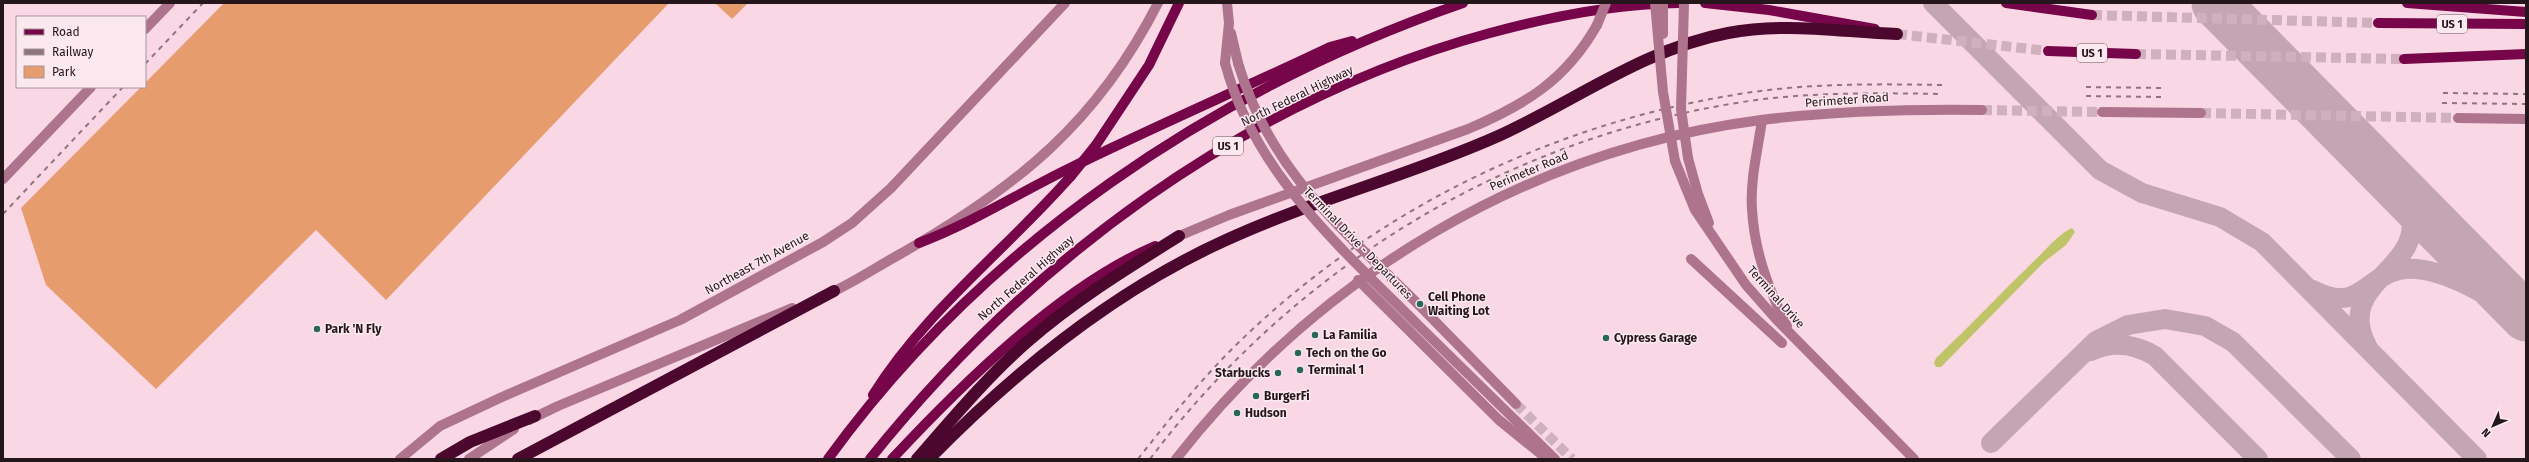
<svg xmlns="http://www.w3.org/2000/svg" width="2529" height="462" font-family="'Fira Sans',sans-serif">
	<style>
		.green { fill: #e79c6e }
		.water { fill: #bec467 }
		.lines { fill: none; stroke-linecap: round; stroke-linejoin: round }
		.taxiway { stroke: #c4a6b2; stroke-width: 20 }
		.runway { stroke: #c4a6b2; stroke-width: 49 }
		.minor-tunnel { stroke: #cfb0bd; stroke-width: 10; stroke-dasharray: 10 5; stroke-linecap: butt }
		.major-tunnel { stroke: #cfb0bd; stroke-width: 10; stroke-dasharray: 10 5; stroke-linecap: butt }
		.minor { stroke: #ae748d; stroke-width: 10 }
		.major { stroke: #760649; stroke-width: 10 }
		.highway { stroke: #4c072e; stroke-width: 12 }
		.rail { stroke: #8d747e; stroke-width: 2; stroke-dasharray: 5 5; stroke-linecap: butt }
		.minor-bridge { stroke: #ae748d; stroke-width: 10 }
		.major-bridge { stroke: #760649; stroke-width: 10 }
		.poi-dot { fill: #276756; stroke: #fce9f0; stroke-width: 1.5 }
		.labels { text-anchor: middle; stroke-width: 3; stroke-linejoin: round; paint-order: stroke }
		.shield { fill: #fce9f0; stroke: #66555c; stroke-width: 1 }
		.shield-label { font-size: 11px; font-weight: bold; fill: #25161c }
		.street-label { font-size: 12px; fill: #25161c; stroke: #fce9f0 }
		.poi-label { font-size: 12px; font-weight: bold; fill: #25161c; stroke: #fce9f0; text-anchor: start }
	</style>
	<rect width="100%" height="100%" fill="#fad7e5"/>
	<g class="green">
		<path d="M224,3H669L386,300L316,230L156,389L46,285L21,208L141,87H145V83Z"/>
		<path d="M715,3H748L732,19Z"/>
	</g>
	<path class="water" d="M2072,228L2075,232L2066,245L2044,262L1941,367H1936L1934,363L1936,358C1970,326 2002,292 2035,260C2047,249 2057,235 2072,228Z"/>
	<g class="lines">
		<g class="taxiway">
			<path d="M1933,3L2100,170L2142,193L2220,217L2262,242L2477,459"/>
			<path d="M2313,290C2359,314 2364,278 2399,270C2436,262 2498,299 2526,323"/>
			<path d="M2367,346C2333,281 2426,271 2410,211C2406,198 2396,188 2388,178"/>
			<path d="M2091,351C2112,341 2135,344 2155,356L2258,459"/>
			<path d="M1991,443L2096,341L2128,325L2165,319L2205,326L2233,342L2351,459"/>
		</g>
		<path class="runway" d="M2216,3L2526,317"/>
		<g class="minor-tunnel">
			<path d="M1982,110L2102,112"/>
			<path d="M2201,113L2458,118"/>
			<path d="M1516,404L1572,459"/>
		</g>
		<g class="major-tunnel">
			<path d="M2092,15L2378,23"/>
			<path d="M1897,34L2048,51"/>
			<path d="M2136,54L2404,59"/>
		</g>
		<g class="minor">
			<path d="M145,29L170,3"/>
			<path d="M1231,33L1238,63"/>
			<path d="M1225,63L1229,23L1227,3"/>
			<path d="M2102,112L2201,113"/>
			<path d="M2458,118L2526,119"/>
			<path d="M1762,120C1758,149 1750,179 1752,209C1754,249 1769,291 1787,326"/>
			<path d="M1688,158L1698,194L1709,223"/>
			<path d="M1675,161L1695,210L1746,285L1776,319L1914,459"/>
			<path d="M3,179L91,87"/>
			<path d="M1179,236L1229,215L1468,129C1525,105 1566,80 1597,25"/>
			<path d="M1691,259L1782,343"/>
			<path d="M1358,280L1499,420L1547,459"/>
			<path d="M828,294C853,283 878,266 902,253C1017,187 1097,123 1158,3"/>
			<path d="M1419,305L1516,404"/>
			<path d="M1416,323L1555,459"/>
			<path d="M529,420L558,406L792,308"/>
			<path d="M400,459L440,426L502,397L680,320L823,242L852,223L891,188L1065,3"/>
			<path d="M469,459L514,429"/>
			<path d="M1176,459C1320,275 1528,150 1761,120C1835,111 1908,109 1982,110"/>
		</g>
		<g class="major">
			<path d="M1705,3L1769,10L1875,29"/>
			<path d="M2006,3L2092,15"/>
			<path d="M2407,3L2526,12"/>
			<path d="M2378,23L2526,24"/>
			<path d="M2048,51L2136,54"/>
			<path d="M2404,59L2526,54"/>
			<path d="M1096,145L1149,65L1179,3"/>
			<path d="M919,243C970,224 1017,194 1066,170C1153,127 1242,89 1330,47L1352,41"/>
			<path d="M873,395C925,311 1006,250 1071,176"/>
			<path d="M828,459C984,244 1214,89 1463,3"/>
			<path d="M870,459C1028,262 1244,100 1490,33C1552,16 1614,4 1679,3"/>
			<path d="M892,459C961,385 1061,286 1155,246"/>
		</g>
		<g class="highway">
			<path d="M441,459L470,442L535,416"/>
			<path d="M518,459L834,291"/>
			<path d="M917,459C952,419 987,377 1027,342C1074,301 1126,269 1179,236"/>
			<path d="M929,459C1015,371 1113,291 1226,240C1313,200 1408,176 1496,137C1574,102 1643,49 1728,33C1785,22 1840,32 1897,34"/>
		</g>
		<g class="rail">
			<path d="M145,64L203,3"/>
			<path d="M2086,87L2162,88"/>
			<path d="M2443,93L2526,94"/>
			<path d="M2086,96L2162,97"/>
			<path d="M2442,103L2526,104"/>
			<path d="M3,214L123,87"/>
			<path d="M1138,459C1168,421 1198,383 1232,349C1373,209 1557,120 1753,92C1816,83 1880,84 1944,85"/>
			<path d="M1150,459C1297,264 1513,134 1756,100C1818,92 1881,93 1943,94"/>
		</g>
		<g class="minor-bridge">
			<path d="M1655,3L1663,92L1675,161"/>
			<path d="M1684,3L1681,109L1688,158"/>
			<path d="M1597,25L1606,3"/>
			<path d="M1663,34V3"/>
			<path d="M1225,63C1254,172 1339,246 1416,323"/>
			<path d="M1238,63C1270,172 1342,228 1419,305"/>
		</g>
		<path class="major-bridge" d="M1071,176L1096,145"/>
	</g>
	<g class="poi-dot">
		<circle cx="1420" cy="304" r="4"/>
		<circle cx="317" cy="329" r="4"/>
		<circle cx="1315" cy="335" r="4"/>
		<circle cx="1606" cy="338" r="4"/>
		<circle cx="1298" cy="353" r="4"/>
		<circle cx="1300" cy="370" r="4"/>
		<circle cx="1278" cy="373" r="4"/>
		<circle cx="1256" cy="396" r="4"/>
		<circle cx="1237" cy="413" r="4"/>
	</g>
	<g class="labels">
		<g class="shield">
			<rect x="2437" y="15" width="30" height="18" rx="3"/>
			<rect x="2077" y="44" width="30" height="18" rx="3"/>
			<rect x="1213" y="137" width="30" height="18" rx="3"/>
		</g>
		<g class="shield-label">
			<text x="2452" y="28">US 1</text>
			<text x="2092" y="57">US 1</text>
			<text x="1228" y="150">US 1</text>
		</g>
		<g class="street-label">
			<text transform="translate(1297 96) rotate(-26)" y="4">North Federal Highway</text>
			<text transform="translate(1847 100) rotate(-4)" y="4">Perimeter Road</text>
			<text transform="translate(1529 171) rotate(-23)" y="4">Perimeter Road</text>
			<text transform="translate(1358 243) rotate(46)" y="4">Terminal Drive - Departures</text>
			<text transform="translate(757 263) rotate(-29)" y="4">Northeast 7th Avenue</text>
			<text transform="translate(1026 278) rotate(-41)" y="4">North Federal Highway</text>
			<text transform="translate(1776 297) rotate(48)" y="4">Terminal Drive</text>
		</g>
		<g class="poi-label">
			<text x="1428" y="301">Cell Phone<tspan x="1428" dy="14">Waiting Lot</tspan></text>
			<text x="325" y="333">Park 'N Fly</text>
			<text x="1323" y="339">La Familia</text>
			<text x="1614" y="342">Cypress Garage</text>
			<text x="1306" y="357">Tech on the Go</text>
			<text x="1308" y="374">Terminal 1</text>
			<text x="1270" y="377" text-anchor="end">Starbucks</text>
			<text x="1264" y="400">BurgerFi</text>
			<text x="1245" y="417">Hudson</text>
		</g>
	</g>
	<rect width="2529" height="462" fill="none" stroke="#25161c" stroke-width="8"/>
	<rect x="16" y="16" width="130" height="72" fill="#fce9f0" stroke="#a6959b"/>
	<rect x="24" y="29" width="20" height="6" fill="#760649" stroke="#a6959b"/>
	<text x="52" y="36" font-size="12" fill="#25161c">Road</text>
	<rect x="24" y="49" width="20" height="6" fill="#8d747e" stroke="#a6959b"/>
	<text x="52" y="56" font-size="12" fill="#25161c">Railway</text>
	<rect x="24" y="66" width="20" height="12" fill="#e79c6e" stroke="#a6959b"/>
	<text x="52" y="76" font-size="12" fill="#25161c">Park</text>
	<g transform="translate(2493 426) rotate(225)" stroke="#fce9f0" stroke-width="3" paint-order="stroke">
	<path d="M0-3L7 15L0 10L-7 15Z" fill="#25161c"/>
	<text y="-6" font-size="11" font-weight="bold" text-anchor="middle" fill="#25161c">N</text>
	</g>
</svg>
